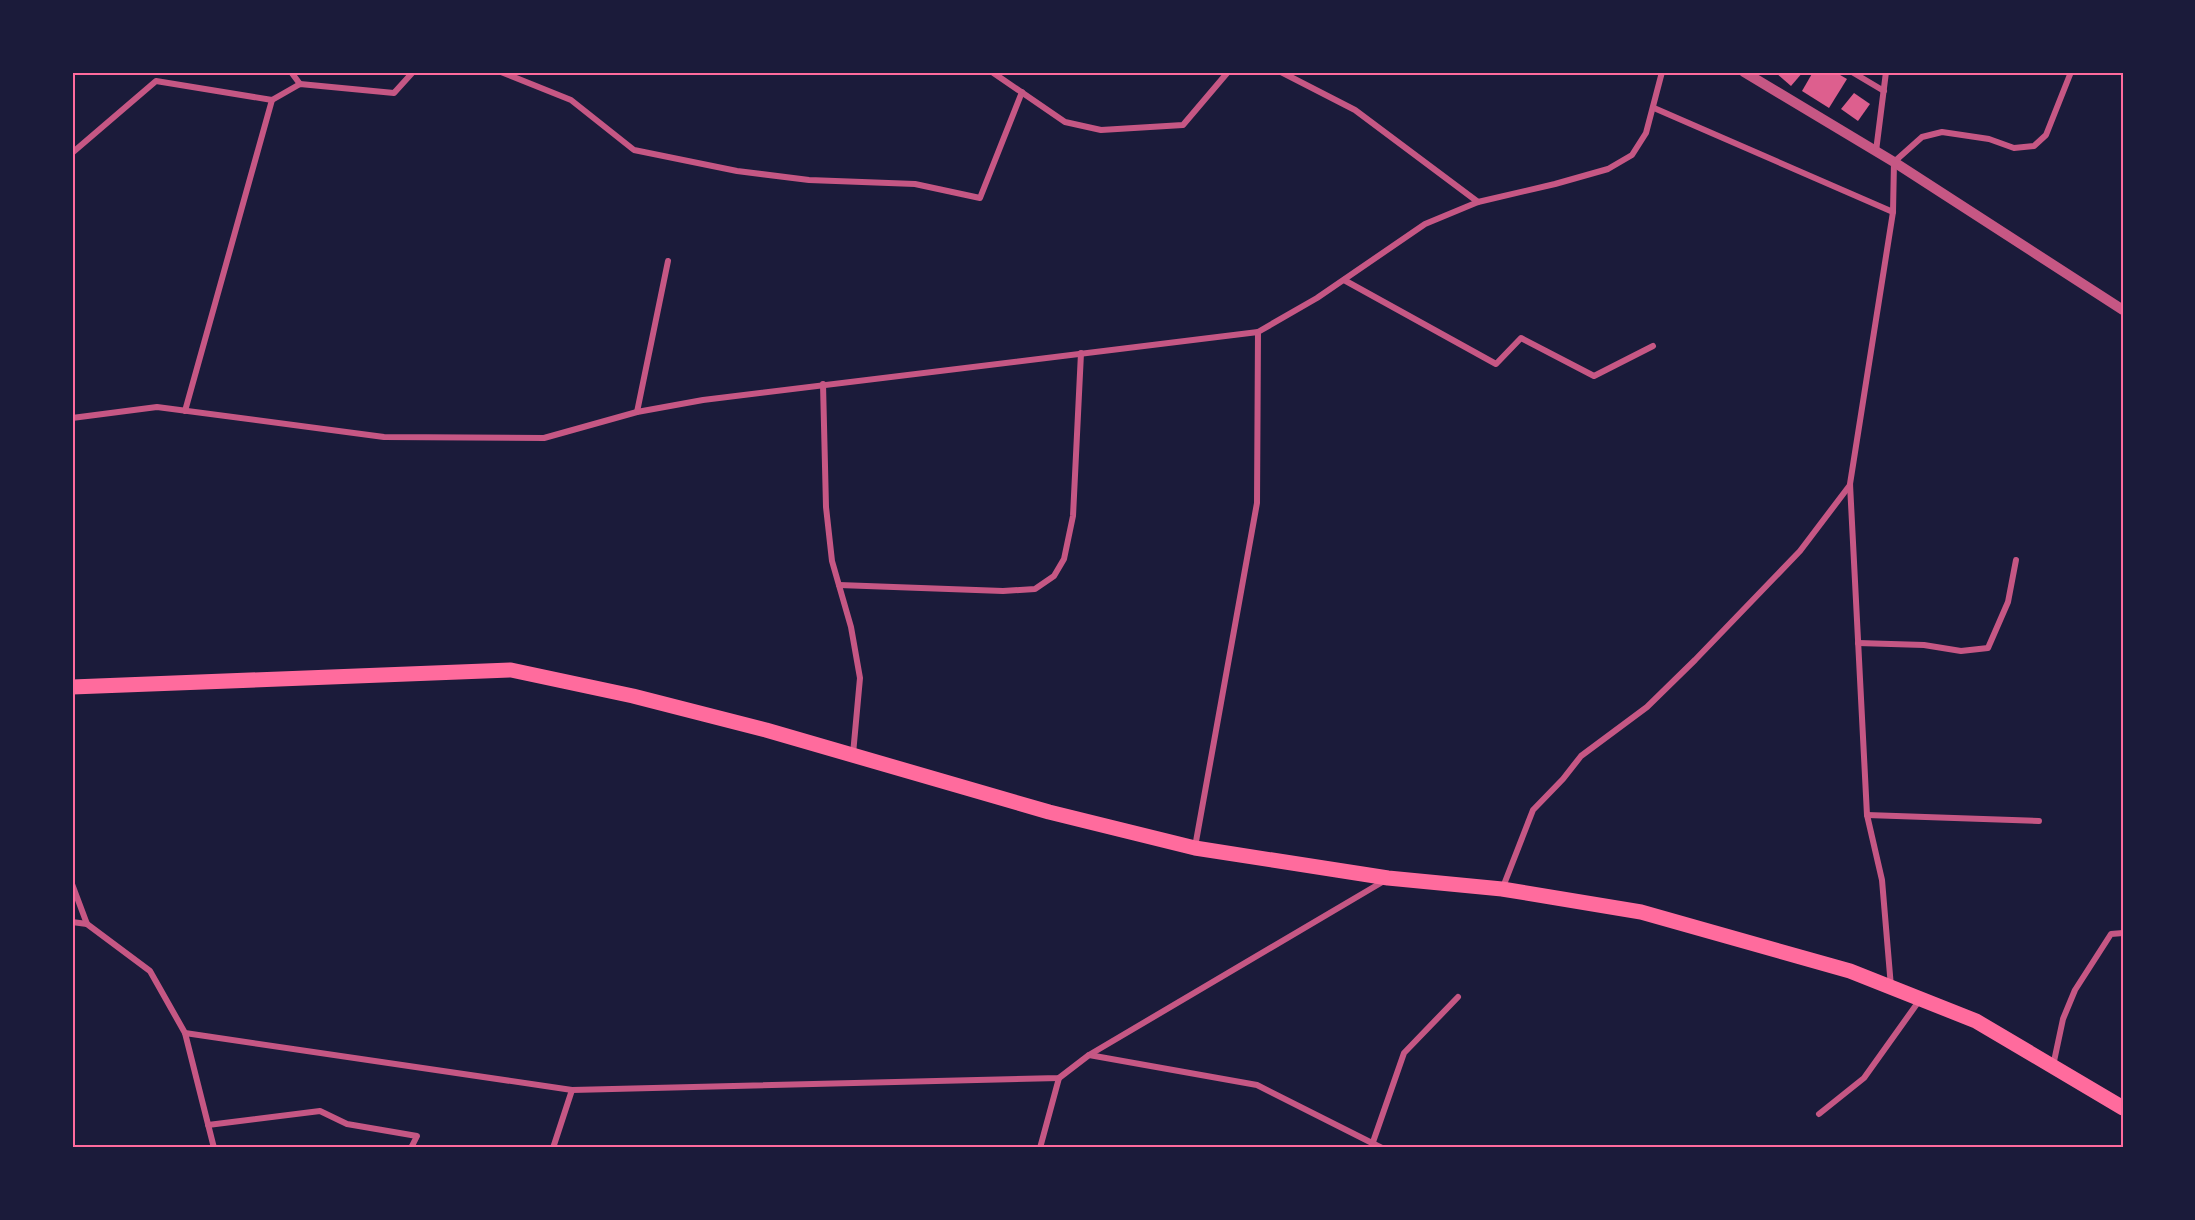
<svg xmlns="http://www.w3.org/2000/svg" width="2195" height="1220" font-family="'PT Sans',sans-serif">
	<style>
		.building { fill: #dd5f8e }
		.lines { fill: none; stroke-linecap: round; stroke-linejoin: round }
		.minor { stroke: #c65784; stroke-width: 6 }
		.tertiary { stroke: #c65784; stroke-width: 10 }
		.primary { stroke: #ff6b9d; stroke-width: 15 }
		.neatline { fill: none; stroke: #ff6b9d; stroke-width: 2 }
	</style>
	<rect width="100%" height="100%" fill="#1b1b3a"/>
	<g class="building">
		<path d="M1775,72H1803L1791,86Z"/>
		<path d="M1813,72H1835L1847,79L1829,108L1802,91Z"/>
		<path d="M1854,93L1870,104L1858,121L1841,109Z"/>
	</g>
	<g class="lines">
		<g class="minor">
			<path d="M291,72L300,84"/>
			<path d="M501,72L571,100L634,150L737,171L809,180L915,184L980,198L1022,92"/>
			<path d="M992,72L1065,122L1101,130L1183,125L1228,72"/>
			<path d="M1281,72L1355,110L1478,202"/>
			<path d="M1852,72L1884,91"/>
			<path d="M1654,108L1893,212"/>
			<path d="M1876,151L1886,72"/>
			<path d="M72,153L156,81L272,100L300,84L394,93L413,72"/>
			<path d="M1344,280L1496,364L1521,338L1594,376L1653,346"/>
			<path d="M823,384L826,507L832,561L851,627L860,678L853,754"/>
			<path d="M185,411L272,100"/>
			<path d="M637,412L668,261"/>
			<path d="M72,418L157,407L384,437L544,438L637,412L703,400L1258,332L1317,298L1425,224L1478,202L1555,184L1608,169L1632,155L1646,133L1662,72"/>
			<path d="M839,585L1003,591L1035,589L1054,576L1064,559L1073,516L1081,353"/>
			<path d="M1858,643L1924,645L1961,651L1988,648L2008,602L2016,560"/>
			<path d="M1867,815L2039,821"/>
			<path d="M1195,847L1257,503L1258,332"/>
			<path d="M72,884L87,924L150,971L185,1033L214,1148"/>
			<path d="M1503,887L1533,810L1563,779L1581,756L1647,707L1695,660L1800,551L1850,485"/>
			<path d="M72,922L87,924"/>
			<path d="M1891,987L1882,880L1867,815L1850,484L1893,212L1894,162L1922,137L1942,132L1989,139L2014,148L2034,146L2046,135L2071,72"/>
			<path d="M185,1033L572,1090L1059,1078L1089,1055L1384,881"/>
			<path d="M1089,1055L1257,1085L1382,1148"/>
			<path d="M2053,1066L2063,1019L2075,990L2111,934L2123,933"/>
			<path d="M1819,1114L1864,1078L1919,1001"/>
			<path d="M208,1125L320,1111L347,1124L417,1136L411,1148"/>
			<path d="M1373,1142L1404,1053L1458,997"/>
			<path d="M553,1148L572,1090"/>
			<path d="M1040,1148L1059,1078"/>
		</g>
		<path class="tertiary" d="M1744,72L1894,162L2123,310"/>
		<path class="primary" d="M72,687L511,670L633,696L766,730L1049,812L1195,848L1388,878L1502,889L1641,912L1850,971L1976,1021L2123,1108"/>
	</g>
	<rect width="2195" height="1220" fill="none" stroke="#1b1b3a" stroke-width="147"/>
	<rect x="74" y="74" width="2048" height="1072" class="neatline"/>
</svg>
